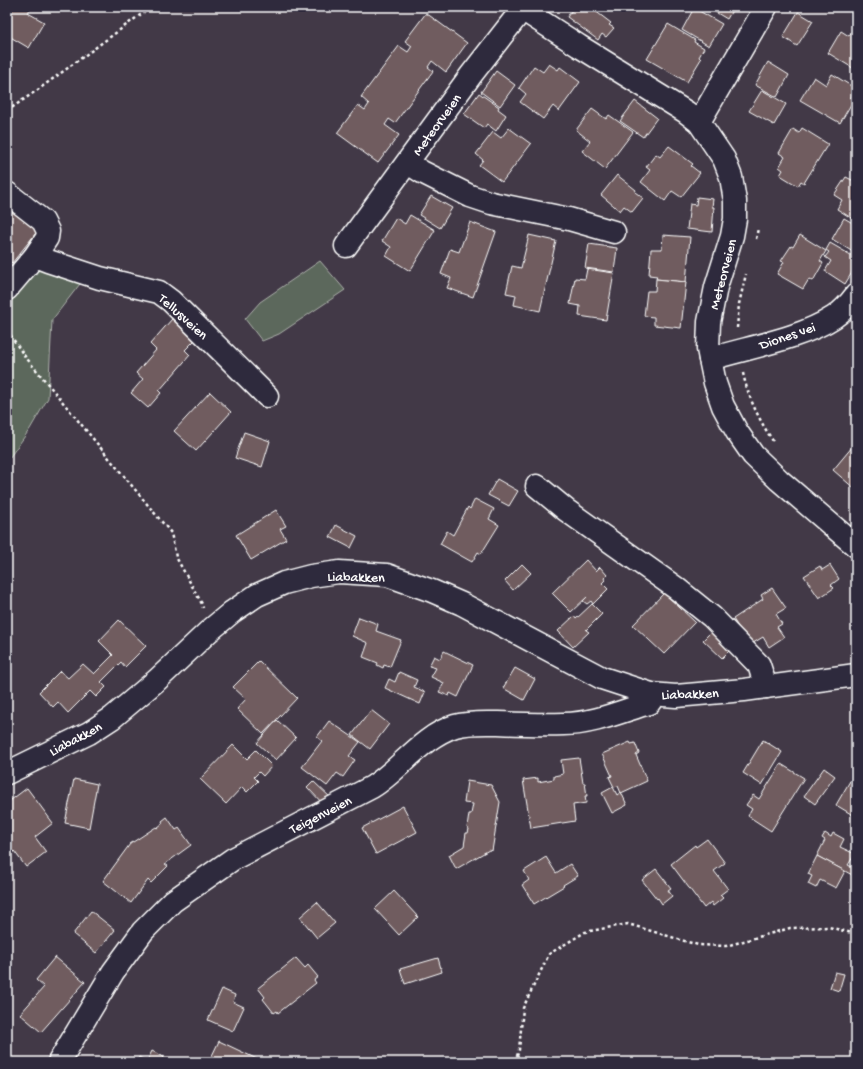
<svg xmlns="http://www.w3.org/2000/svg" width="863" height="1069" font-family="'Gochi Hand',sans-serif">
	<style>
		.green { fill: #5c675b; stroke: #aeb3ad }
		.building { fill: #705c5e; stroke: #fff }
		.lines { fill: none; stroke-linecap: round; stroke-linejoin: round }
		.minor-casing { stroke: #fff; stroke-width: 25 }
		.path { stroke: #fff; stroke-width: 2.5; stroke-dasharray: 3 3; stroke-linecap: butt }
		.minor { stroke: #2f2a3d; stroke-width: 22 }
		.labels { text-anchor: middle; stroke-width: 4; stroke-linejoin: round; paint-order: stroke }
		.street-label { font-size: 14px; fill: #fff; stroke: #2f2a3d }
	</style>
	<rect width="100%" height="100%" fill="#423947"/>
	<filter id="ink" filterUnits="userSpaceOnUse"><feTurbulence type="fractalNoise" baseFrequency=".025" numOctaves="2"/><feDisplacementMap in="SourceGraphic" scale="8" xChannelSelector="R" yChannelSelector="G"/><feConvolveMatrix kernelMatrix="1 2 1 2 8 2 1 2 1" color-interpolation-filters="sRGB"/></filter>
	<g filter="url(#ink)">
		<g class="green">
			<path d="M320,261L345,290L279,334L262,341L245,319L260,302Z"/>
			<path d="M34,268L83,280L52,320L48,398L30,429L7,461V300Z"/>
		</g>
		<g class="building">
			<path d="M7,7H31L28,13L44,22L29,48L7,35Z"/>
			<path d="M574,7H590L611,23L609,25L614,28L606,37L602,34L598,40L567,17Z"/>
			<path d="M707,7H734L727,19Z"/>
			<path d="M694,8L722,24L709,46L682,30Z"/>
			<path d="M798,12L813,21L797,46L783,37Z"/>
			<path d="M426,13L467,43L446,72L432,61L428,67L433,71L395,123L389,119L385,125L399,135L378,163L337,133L358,105L365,110L369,104L361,97L399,46L408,52L412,46L405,41Z"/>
			<path d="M668,24L695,40L694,42L704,48L699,57L701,59L687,82L647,59Z"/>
			<path d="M856,26V70L828,53L841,31L849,36Z"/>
			<path d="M768,62L789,75L777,97L755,85Z"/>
			<path d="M549,64L558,70L560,67L580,82L559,111L553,106L543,119L520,102L526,94L519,88L534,66L543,72Z"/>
			<path d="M496,71L515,85L500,106L481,92Z"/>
			<path d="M832,74L856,89L850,99L853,101L840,123L800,100L814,77L826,85Z"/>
			<path d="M762,90L786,104L774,125L749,111Z"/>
			<path d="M479,93L499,107L498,109L506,115L496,131L487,124L484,128L464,114Z"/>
			<path d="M635,101L657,118L643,137L620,121Z"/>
			<path d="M592,109L606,119L609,115L633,132L605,169L582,151L590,141L576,130Z"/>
			<path d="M509,128L531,144L502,182L479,165L483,160L476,154L493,132L501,138Z"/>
			<path d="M802,128L828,144L804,183L801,181L798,186L780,175L783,170L779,167L785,157L779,153L793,129L799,133Z"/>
			<path d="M669,146L693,164L691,166L700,173L681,197L672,191L665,201L641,182L650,170L646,167L656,154L660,157Z"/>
			<path d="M617,175L636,190L635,192L643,198L632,212L624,206L620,211L601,195Z"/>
			<path d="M846,177L854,181L856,177V221L837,209L842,200L834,195Z"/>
			<path d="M431,196L452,208L440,228L419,215Z"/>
			<path d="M697,197L713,199L712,207H714L712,232L687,229L690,204L696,205Z"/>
			<path d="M7,206L32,226L34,223L40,228L12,263L7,258Z"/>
			<path d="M410,215L435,230L410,271L386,256L391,247L382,241L396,218L405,224Z"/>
			<path d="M844,218L856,225V247L853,252L832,239Z"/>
			<path d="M470,222L496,232L473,297L447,288L451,278L441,274L450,249L459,252Z"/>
			<path d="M529,235L556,241L540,311L514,305L516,295L506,293L512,266L521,268Z"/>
			<path d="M663,235L690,237L686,282L656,279L657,276L649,275L651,249H662Z"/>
			<path d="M800,235L826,251L820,261L823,263L813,281L809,279L803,289L777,274L784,262L781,261L791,246L793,247Z"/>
			<path d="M830,243L856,258V266L845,284L825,271L831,261L825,257L829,252L826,250Z"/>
			<path d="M589,244L617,248L614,272L585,268Z"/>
			<path d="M587,269L614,273L606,320L579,316L580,306L570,304L575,278L585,279Z"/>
			<path d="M656,279L686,282L681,328L654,325V317L644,316L647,291H655Z"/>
			<path d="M172,319L195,340L185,350L190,355L159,391L161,393L148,408L131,393L143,379L136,373L156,350L150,344Z"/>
			<path d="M210,392L231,412L196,451L174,431Z"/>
			<path d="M244,432L270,441L262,467L235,458Z"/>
			<path d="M853,446L856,447V490L833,470Z"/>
			<path d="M497,479L518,491L509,506L488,495Z"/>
			<path d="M475,499L494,509L489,519L499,525L481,554L478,552L472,562L440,544L447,531L453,535L468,507L470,509Z"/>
			<path d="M276,510L286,526L280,529L286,539L251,560L236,535Z"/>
			<path d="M336,525L357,536L351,548L330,537Z"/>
			<path d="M586,560L596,571L600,567L607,575L604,578L605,580L602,583L608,589L593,604L591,601L587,604L583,601L587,597L571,612L552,593Z"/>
			<path d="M522,564L531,573L513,590L505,581Z"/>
			<path d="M830,565L839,579L831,585L834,588L819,598L804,576L820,566L822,570Z"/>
			<path d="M772,588L786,608L776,614L782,624L777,627L784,637L769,647L763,637L750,645L733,619L763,599L761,595Z"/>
			<path d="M664,593L695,622L664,654L633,625Z"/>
			<path d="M592,604L602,614L586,630L589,632L573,647L558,631L574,616L576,619Z"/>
			<path d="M359,617L378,624L376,631L401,640L390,667L384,665L383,668L377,665L378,663L363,657L368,643L352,636Z"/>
			<path d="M119,620L146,646L125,667L121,662L101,682L106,687L96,697L90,691L68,713L58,702L53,707L39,692L60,671L68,678L83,664L94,674L113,655L99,641Z"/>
			<path d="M715,628L734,646L722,658L703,640Z"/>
			<path d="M444,651L473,665L458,697L450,693L449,696L439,692L444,683L431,677L436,668L429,666L434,656L440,659Z"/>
			<path d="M259,661L297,698L263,734L237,709L246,699L233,687Z"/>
			<path d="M515,668L535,679L524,700L503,688Z"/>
			<path d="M399,672L417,680L414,687L425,692L420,704L385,688L389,679L395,682Z"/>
			<path d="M371,710L389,724L370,749L352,735Z"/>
			<path d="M277,720L296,738L276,760L257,743Z"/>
			<path d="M329,721L360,742L349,756L355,760L343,777L337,773L327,786L302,767L322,741L317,737Z"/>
			<path d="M763,740L782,752L762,785L743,773Z"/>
			<path d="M630,742L631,744L635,743L639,753L636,755L647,781L621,793L618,786L614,787L609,777L612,776L602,754Z"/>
			<path d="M233,745L247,759L256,750L272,766L263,776L259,772L254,777L258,781L247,792L242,787L226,804L200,779Z"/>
			<path d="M579,758L583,783H585L587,796H585L586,803L573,805L575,821L531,828L523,780L538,778V782L554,779V776L563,774L561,760Z"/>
			<path d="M781,764L804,778L771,831L748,816L752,809L746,805L753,795L759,799Z"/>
			<path d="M824,768L835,776L815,804L804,796Z"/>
			<path d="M74,779L97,784L89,828L65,823Z"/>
			<path d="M313,781L332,799L325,806L307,787Z"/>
			<path d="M467,781L491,785L500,802L492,851L489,850L456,869L449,855L464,846L466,833H468L469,829L467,828L469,814H471L473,804L464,803Z"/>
			<path d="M850,781L856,784V817L836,805Z"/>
			<path d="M613,787L617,795L621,792L627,805L612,813L602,793Z"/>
			<path d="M27,788L53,823L35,837L46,852L26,867L14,851L12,853L7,845V803Z"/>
			<path d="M403,806L417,832L376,854L362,828Z"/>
			<path d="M167,817L176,830L179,828L191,845L165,864L168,866L151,883L148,880L131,903L103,881L130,844L156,827L157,828L163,823L162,821Z"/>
			<path d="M825,833L831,837L833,833L844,839L840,847L855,854L848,865L856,869V877L817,856L825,840L822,838Z"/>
			<path d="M707,839L725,863L714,871L728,889L720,895L723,898L713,906L711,902L704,908L671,864L695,845L696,847Z"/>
			<path d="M817,856L845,871L836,888L820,880L816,888L808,884L812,876L808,874Z"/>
			<path d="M546,857L556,873L570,864L578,876L563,885L564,886L534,904L522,885L529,880L524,871Z"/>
			<path d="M656,869L671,888L668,890L672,896L662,904L658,898L657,899L642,880Z"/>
			<path d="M394,891L418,917L399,935L375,909Z"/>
			<path d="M317,902L335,923L317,938L300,917Z"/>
			<path d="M91,911L115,930L96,953L73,934Z"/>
			<path d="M55,957L85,982L41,1032L20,1014L44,987L36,980Z"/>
			<path d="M296,958L305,968L308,965L318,977L314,980L316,983L278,1013L277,1011L274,1013L263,999L265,997L258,988Z"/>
			<path d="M438,958L442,972L405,984L400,969Z"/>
			<path d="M835,972L844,974L839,991L830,988Z"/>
			<path d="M222,989L235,995L233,1002L244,1007L233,1031L208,1020Z"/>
			<path d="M219,1041L259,1060L258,1062H209Z"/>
			<path d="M152,1051L164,1057L162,1062H136L139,1057L147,1061Z"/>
		</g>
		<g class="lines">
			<defs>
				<g id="minor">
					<path d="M522,9L579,46L686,112L699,122L724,159L731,177L735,201V219L732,236L716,287L709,322L708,349L710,359L715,383L723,406L737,432L753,455L779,480L856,546"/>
					<path d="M699,122L766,7"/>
					<path d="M408,163L422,172L470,196L491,203L569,219L614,232"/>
					<path d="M7,193L43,221L48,231L47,238L35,256L7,289"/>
					<path d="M346,246L471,75L524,7"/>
					<path d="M35,256L48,261L100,278L159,292L171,301L267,396"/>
					<path d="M710,359C749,347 800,339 834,317C843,311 850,303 856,295"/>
					<path d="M537,486L566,510L676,588L712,617L759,665L766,687"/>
					<path d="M7,773L89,733L112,718L157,680L208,632L232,612L257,595L284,583L311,576L339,572L387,575L432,591L462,604L602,678L651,694L676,696L744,690L856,675"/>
					<path d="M59,1062L113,972L143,931L173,901L233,859L372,787C401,769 421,737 455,726C468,722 484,723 498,723C520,724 542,725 564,724C593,724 622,711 649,703L652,699L651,694"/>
				</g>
			</defs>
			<use href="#minor" class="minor-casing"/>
			<g class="path">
				<path d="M7,111L39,89L151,7"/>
				<path d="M756,239L758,228"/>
				<path d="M737,328L739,304L746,274"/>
				<path d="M7,330L23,354L171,533L176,557L202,604L203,608"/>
				<path d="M743,373C748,397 759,420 773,441"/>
				<path d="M515,1062L519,1050L523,1008L549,954L585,932L628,924L698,945L726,946L790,928L829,927L856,934"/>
			</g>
			<use href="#minor" class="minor"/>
		</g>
	</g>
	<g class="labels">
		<g class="street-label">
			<text transform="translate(436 124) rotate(-54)" y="5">Meteorveien</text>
			<text transform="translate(722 274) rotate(-75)" y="5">Meteorveien</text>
			<text transform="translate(184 316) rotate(42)" y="5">Tellusveien</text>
			<text transform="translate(787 335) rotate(-19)" y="5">Diones vei</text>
			<text transform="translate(356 576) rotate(1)" y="5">Liabakken</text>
			<text transform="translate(690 693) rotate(-2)" y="5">Liabakken</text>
			<text transform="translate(75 738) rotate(-28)" y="5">Liabakken</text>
			<text transform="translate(320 814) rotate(-27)" y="5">Teigenveien</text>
		</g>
	</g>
	<rect width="863" height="1069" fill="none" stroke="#2f2a3d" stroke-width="24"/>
	<rect x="12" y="12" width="839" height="1045" fill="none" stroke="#fff" stroke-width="1.5" filter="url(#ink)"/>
</svg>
